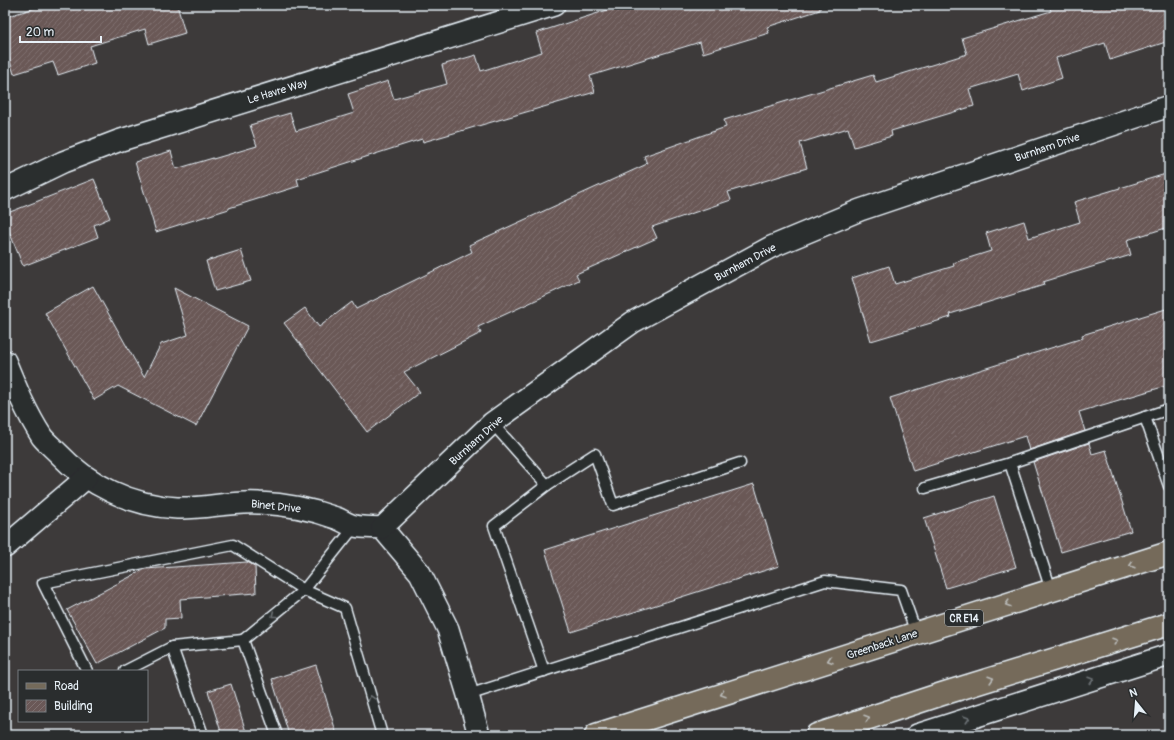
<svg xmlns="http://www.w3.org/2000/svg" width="1174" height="740" font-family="Pangolin,sans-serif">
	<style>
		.building { fill: url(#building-hatch); stroke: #e8f1f8 }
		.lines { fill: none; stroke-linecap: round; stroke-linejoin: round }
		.service-casing { stroke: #e8f1f8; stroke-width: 13 }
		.minor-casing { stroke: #e8f1f8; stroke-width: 24 }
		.primary-casing { stroke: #e8f1f8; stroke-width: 25 }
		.service { stroke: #2a2d2e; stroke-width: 10 }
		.minor { stroke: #2a2d2e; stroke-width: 21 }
		.primary { stroke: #746a5a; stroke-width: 22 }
		.oneway { stroke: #babbb9 }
		.oneway2 { stroke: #6c7275 }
		.labels { text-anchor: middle; stroke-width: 3.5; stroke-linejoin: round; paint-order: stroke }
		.shield { fill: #2a2d2e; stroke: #afb6bb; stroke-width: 1 }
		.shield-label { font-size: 10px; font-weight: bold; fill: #e8f1f8 }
		.street-label { font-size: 11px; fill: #e8f1f8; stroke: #2a2d2e }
	</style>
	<defs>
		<pattern id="building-hatch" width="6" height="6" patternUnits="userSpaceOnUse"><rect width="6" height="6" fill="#6a5857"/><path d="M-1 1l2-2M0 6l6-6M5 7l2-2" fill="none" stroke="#7f7070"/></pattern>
	</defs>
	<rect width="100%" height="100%" fill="#3d3a3a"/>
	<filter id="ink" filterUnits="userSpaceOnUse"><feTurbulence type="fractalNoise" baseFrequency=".025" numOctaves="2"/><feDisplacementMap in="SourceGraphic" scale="8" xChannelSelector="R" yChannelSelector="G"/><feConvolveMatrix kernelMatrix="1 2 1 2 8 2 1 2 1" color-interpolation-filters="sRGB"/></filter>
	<g filter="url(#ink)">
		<g class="building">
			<path d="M45,5H177L185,33L149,44L145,29L90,46L95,63L58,75L53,62L14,74L5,45V17Z"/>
			<path d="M623,5H820V10L767,27L769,33L703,53L700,42L590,76L595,92L423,142L422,139L297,179L299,186L229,208V209L156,232L135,162L171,151L176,169L213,158V159L257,146L250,125L290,113L296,131L354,113L348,94L388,81L394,99L447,84L442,65L476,55L481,71L542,52L536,33Z"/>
			<path d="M1049,5H1169V41L1110,60L1105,43L1056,58L1062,78L1023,91L1018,74L969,89L974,106L891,131L892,136L854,147L848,128L800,143L807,168L728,192L731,200L652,227L657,238L576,274L579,280L478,327L481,333L404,372L420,392L367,432L284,323L305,308L319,327L352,302L356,309L472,252L469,245L647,164L644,156L726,127L724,120L873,75L876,82L967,54L962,38L1051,11Z"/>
			<path d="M1169,173V227L1127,240L1131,255L1043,282L1044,285L950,314L951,317L871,341L852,278L889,266L895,284L954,266L953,263L991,251L986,233L1024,221L1029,238L1080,222L1074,202Z"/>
			<path d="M94,179L110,218L94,225L98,237L23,266L5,221V214Z"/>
			<path d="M241,250L251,281L215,291L206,261Z"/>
			<path d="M93,286L144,377L161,344L188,335L174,288L248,326L196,426L118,386L94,400L45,313Z"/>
			<path d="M1169,308V385L1079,412L1085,431L1029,450L1025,436L913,471L890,398L1083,338L1082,335Z"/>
			<path d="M1089,443L1092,454L1106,450L1131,531L1061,552L1033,462Z"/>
			<path d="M754,484L779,566L571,632L545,550Z"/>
			<path d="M994,496L1016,567L946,588L924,518Z"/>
			<path d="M247,562L255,566L256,593L180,599L181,618L165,619V628L97,664L67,610L145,569Z"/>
			<path d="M316,665L337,735H289L272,679Z"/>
			<path d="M231,684L247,735H222L208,691Z"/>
		</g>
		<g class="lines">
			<defs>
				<g id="service">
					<path d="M1145,417L1169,486"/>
					<path d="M492,423L547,485L494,526L544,671"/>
					<path d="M547,485L595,454L613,505L740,463"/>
					<path d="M925,488L1010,463"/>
					<path d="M1051,590L1010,463L1169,409"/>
					<path d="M172,647L243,640"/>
					<path d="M87,671L43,583L233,545L304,590L355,526"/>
					<path d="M125,671L172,647L203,735"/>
					<path d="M468,695L825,581L901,590L916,633"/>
					<path d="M277,735L243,640L304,590L345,608L382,735"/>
				</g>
				<g id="minor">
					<path d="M5,190L63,162L118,141L554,5"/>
					<path d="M5,361C16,388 26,412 42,437C46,442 52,447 57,452C88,485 132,506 177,508C205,509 231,501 259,503C285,504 311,509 336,518C342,520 348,525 355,526C364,528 374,527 382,528L420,573L448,629L468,695L479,735"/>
					<path d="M382,528L492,423L633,322L771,247L860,210L1169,106"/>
					<path d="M5,547L86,478"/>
					<path d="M917,735L1169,655"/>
				</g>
				<g id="primary">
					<path d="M596,735L1169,553"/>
					<path d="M817,735L942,694L1169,624"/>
				</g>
			</defs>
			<use href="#service" class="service-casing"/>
			<use href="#minor" class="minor-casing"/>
			<use href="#primary" class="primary-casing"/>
			<use href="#service" class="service"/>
			<use href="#minor" class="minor"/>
			<use href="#primary" class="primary"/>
		</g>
		<defs><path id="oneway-chevron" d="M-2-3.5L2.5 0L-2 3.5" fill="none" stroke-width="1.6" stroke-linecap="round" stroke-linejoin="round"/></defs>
		<g class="oneway">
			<use href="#oneway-chevron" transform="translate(1132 565) rotate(163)"/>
			<use href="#oneway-chevron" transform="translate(1008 604) rotate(162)"/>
			<use href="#oneway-chevron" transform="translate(1115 641) rotate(-18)"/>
			<use href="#oneway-chevron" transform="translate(830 660) rotate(162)"/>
			<use href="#oneway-chevron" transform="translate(991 679) rotate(-17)"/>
			<use href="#oneway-chevron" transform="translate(723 694) rotate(162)"/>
			<use href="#oneway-chevron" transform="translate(867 718) rotate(-18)"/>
		</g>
		<g class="oneway2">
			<use href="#oneway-chevron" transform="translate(274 615) rotate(141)"/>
			<use href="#oneway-chevron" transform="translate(1091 680) rotate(-18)"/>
			<use href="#oneway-chevron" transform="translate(371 698) rotate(-106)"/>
			<use href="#oneway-chevron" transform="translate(967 719) rotate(-18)"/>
		</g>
	</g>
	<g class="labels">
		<rect class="shield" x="945" y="610" width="38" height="16" rx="3"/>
		<g class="shield-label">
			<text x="964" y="622">CR E14</text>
		</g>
		<g class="street-label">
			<text transform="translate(277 91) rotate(-17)" y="4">Le Havre Way</text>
			<text transform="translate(1047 147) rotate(-19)" y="4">Burnham Drive</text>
			<text transform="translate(745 262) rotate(-28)" y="4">Burnham Drive</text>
			<text transform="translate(476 440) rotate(-42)" y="4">Burnham Drive</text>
			<text transform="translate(276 506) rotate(6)" y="4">Binet Drive</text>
			<text transform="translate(882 644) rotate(-18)" y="4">Greenback Lane</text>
		</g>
	</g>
	<rect width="1174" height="740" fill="none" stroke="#2a2d2e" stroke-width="20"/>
	<rect x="10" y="10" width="1154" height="720" fill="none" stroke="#e8f1f8" stroke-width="1.5" filter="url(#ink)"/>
	<rect x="18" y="670" width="130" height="52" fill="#2a2d2e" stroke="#767b7f"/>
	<rect x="26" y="683" width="20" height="6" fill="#746a5a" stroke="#767b7f"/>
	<text x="54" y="690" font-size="12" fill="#e8f1f8">Road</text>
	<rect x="26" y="700" width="20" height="12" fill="url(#building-hatch)" stroke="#767b7f"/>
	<text x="54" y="710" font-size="12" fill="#e8f1f8">Building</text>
	<g transform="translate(1136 702) rotate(343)" stroke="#2a2d2e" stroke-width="3" paint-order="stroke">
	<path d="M0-3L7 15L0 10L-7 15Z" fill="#e8f1f8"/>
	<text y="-6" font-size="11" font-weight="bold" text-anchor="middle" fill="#e8f1f8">N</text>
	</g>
	<path d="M20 36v6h81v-6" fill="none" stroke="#e8f1f8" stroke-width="2"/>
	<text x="26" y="36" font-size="12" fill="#e8f1f8" stroke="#2a2d2e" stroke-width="3" paint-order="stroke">20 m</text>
</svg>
